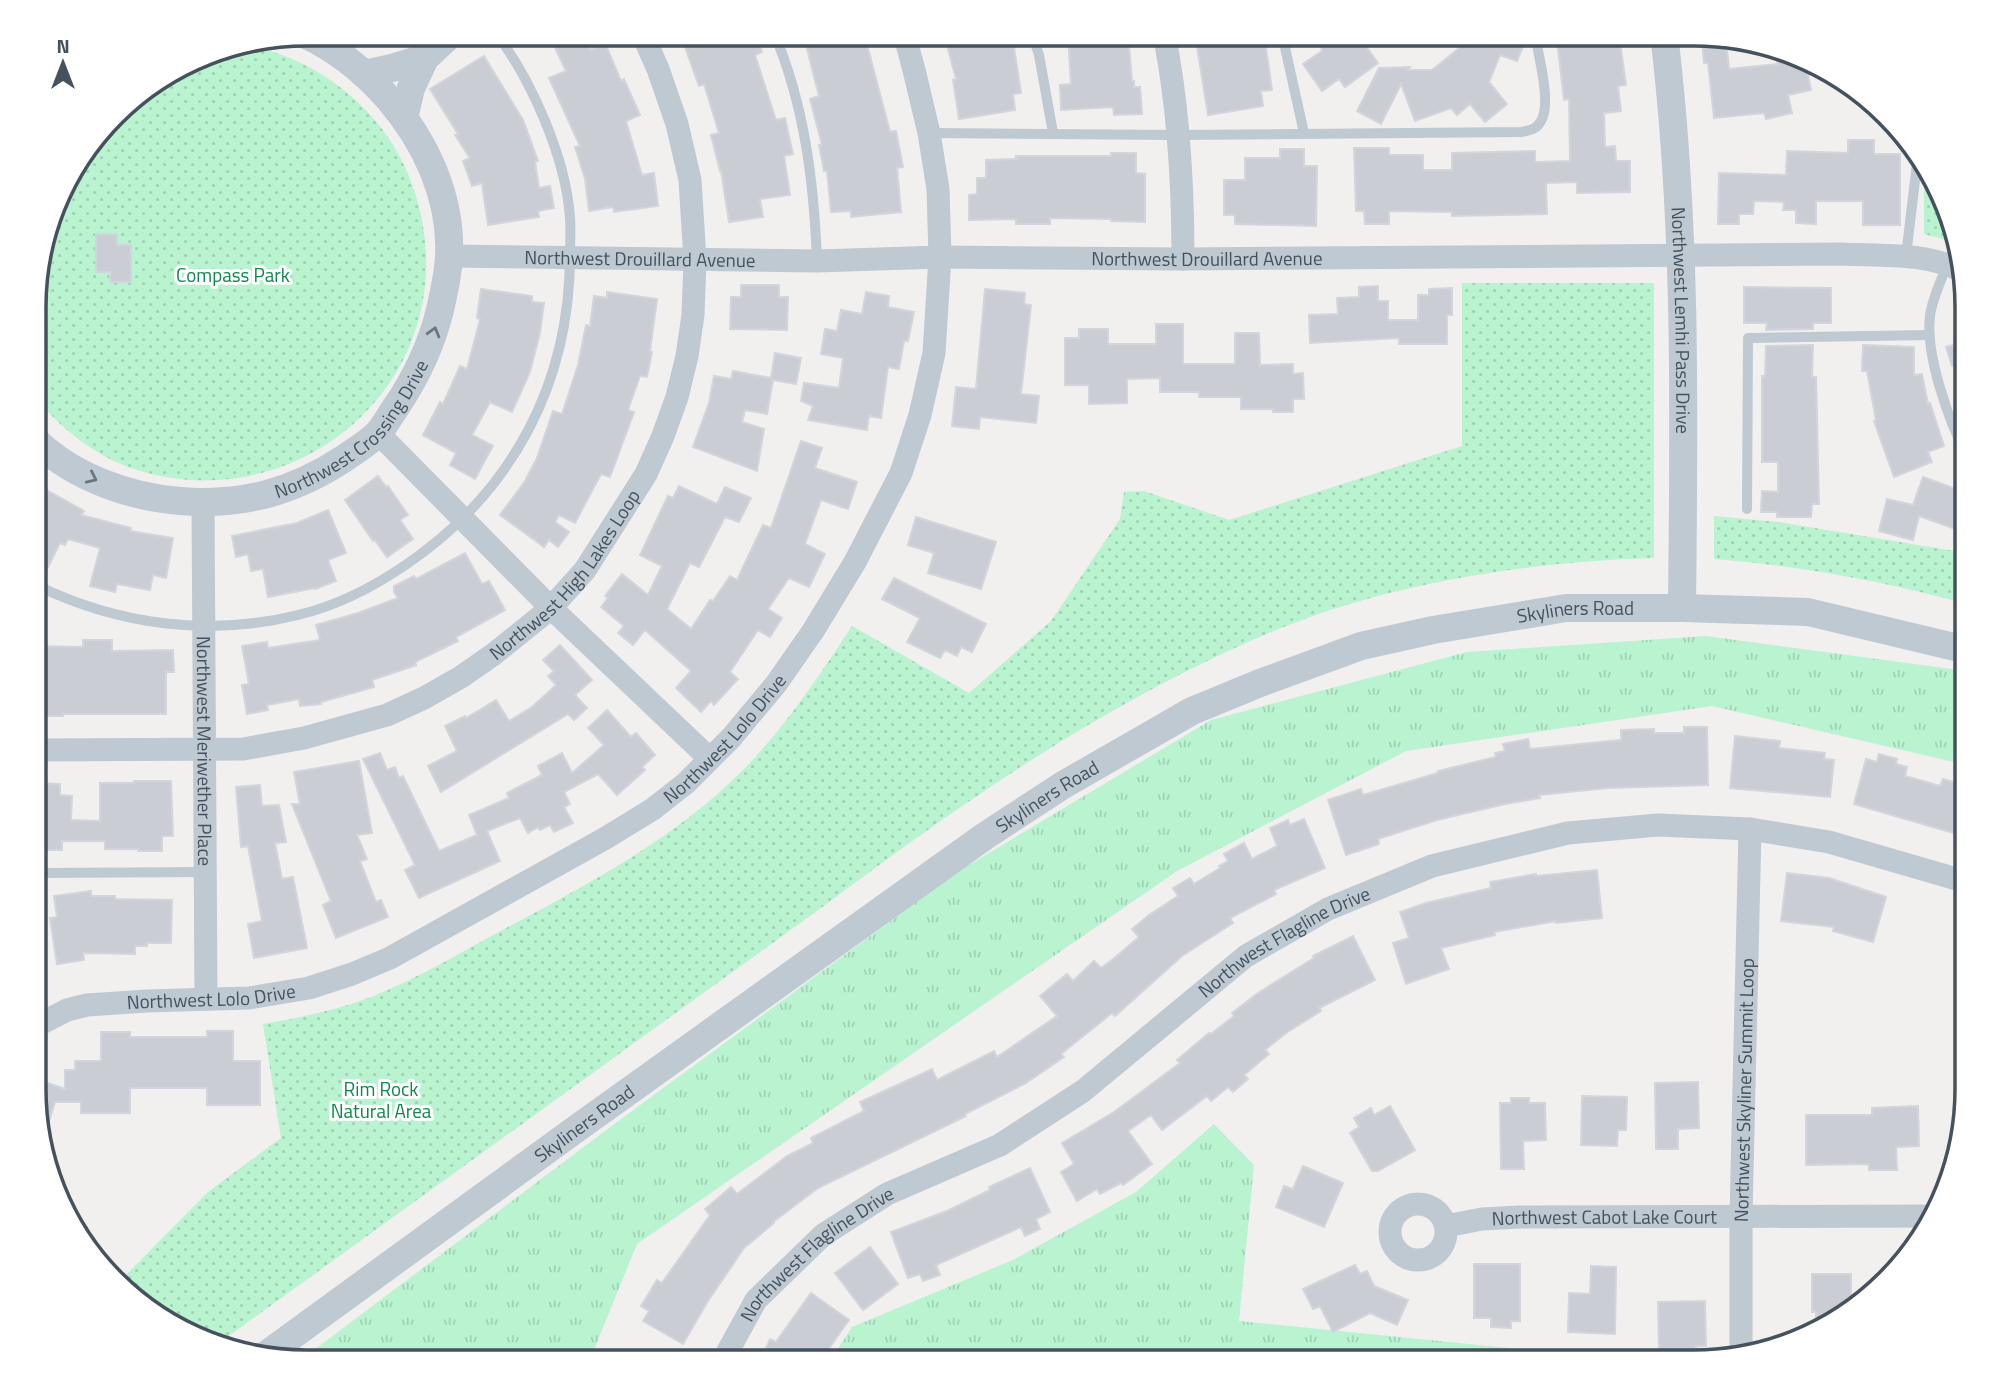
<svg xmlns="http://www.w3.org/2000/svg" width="2001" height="1396" font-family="'Titillium Web',sans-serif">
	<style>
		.grass { fill: url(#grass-tufts) }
		.park { fill: url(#park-dots) }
		.building { fill: #caced4; stroke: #d2d5db; stroke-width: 2 }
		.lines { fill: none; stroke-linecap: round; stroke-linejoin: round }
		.service { stroke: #bec9d2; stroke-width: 10 }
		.minor { stroke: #bec9d2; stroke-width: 23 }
		.tertiary { stroke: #bec9d2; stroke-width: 28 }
		.oneway { stroke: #697681 }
		.labels { text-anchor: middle; stroke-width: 6; stroke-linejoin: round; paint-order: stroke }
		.street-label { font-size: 19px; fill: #45525e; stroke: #fff }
		.park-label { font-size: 19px; fill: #0f874c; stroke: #fff }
		.rim { fill: none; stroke: #45525e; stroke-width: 3.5 }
	</style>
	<defs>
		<pattern id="grass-tufts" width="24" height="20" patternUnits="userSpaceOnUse" patternTransform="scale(1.75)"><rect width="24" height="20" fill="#b9f3d0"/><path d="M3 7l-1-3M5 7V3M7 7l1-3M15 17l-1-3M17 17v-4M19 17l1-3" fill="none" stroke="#a0d2b5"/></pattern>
		<pattern id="park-dots" width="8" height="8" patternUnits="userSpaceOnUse" patternTransform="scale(1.75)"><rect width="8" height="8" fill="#b9f3d0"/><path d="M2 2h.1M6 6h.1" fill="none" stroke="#a0d2b5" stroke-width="1.8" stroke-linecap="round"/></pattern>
	</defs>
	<rect width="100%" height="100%" fill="#f2efef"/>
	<g class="grass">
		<path d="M1706,636L1967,671V765L1712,706L1406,751L1177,871L637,1244L589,1362H298L613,1125L959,871L1211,720L1467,652Z"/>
		<path d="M1214,1124L1254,1165L1239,1321L1659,1363L829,1362L852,1327L1013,1260L1136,1192Z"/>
	</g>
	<g class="park">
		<path d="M245,45C299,54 349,86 382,129C413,170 428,221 426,273C419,415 279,510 144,472C100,460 65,432 36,399V271L62,185L126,101L202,54Z"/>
		<path d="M1924,162L1931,170L1953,242L1924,234Z"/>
		<path d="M1462,283H1654V558C1555,561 1462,573 1367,599C1307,615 1250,640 1195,667C1061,733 940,819 821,908L215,1346L140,1307L119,1282L208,1192L281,1138L263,1024C300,1018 336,1010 371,997C420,978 466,949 512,925C594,881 678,836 744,769C786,726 819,676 852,626L969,693L1051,621L1120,519L1124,492L1144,491L1229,520L1462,446Z"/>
		<path d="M1714,516L1778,522L1967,553V604C1884,581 1800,566 1714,559Z"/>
	</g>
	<g class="building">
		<path d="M548,33H582L590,50L605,43L621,81L624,79L640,115L626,121L642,175L654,173L658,206L614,212L613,207L589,211L585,179L575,147L580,146L549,78L566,71Z"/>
		<path d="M680,33H756L762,52L755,55L776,120L785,118L793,154L784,156L790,195L760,199L763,217L729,222L721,170L720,171L711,135L719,133L704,84L699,86Z"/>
		<path d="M803,33H864L890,132L896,131L903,167L897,168L901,212L851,217V211L831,212L827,171H824L819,145H822L810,99L819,96Z"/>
		<path d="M944,34H1012L1021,93L1013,94L1015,110L959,119L953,80L956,79Z"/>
		<path d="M1068,34H1128L1132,81H1134V87H1140L1142,114L1114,115L1113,107L1061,110L1060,85L1071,84Z"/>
		<path d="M1195,34H1264L1272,90L1261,91L1263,106L1208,115Z"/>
		<path d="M1318,34H1357L1378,63L1345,87L1339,79L1322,91L1303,64L1322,51Z"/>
		<path d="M1464,34H1518L1514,43L1523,46L1517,61L1500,55L1489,82L1507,104L1485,122L1470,104L1457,115L1451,108L1415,121L1401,84L1381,124L1357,111L1379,68L1410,67L1408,70H1432L1458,49Z"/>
		<path d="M1604,34H1619L1626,85L1618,86L1621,111L1604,113L1605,147L1615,146L1616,161H1630V192L1577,193V182L1546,183L1547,214L1452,216V212L1389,211V224H1365L1364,211H1356L1354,148H1389V155H1423V170H1452V153L1535,151V162L1570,161L1569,99L1564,100L1557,40Z"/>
		<path d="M1726,39L1729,69L1778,64L1775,51L1785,49L1805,60L1811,90L1788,95L1792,113L1766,119L1764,113L1714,118L1708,63H1704L1702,41Z"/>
		<path d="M484,56L523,120L538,161L535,162L539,188L550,186L554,208L538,211L539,217L488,225L482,183L472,186L463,161L470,158L455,135L458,134L430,89Z"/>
		<path d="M1848,140H1874V154H1900V225H1863V201H1816V224L1796,223V210H1783L1784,202L1754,201L1753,214H1739V224H1718L1719,173L1786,175L1787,151L1848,153Z"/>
		<path d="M1280,149H1304V166H1317L1316,226L1235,224V215H1224V180H1245V158H1280Z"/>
		<path d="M1111,153H1136V173L1145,174V222L1111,221V219L1050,218V224H1016V219L969,220V195L977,194V178H986V160L1016,159V156H1111Z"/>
		<path d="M96,234H117V245H131V282H110V272H96Z"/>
		<path d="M741,285H779V297H788L787,330L730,329L731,297H741Z"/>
		<path d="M1378,286V301H1388V320H1418V295H1429V289L1452,288V315H1447V344H1399V338L1310,343L1309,315L1338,314L1337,298L1359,297V287Z"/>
		<path d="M1744,287L1831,288V323H1813V329L1766,330L1767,323H1744Z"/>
		<path d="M481,289L532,296V302L544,303L540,333L530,372L512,412L490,402L472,435L493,446L475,479L450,465L456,453L423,435L440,402L443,404L460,366L467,369L480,319L477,318Z"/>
		<path d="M985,289L1025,293L1024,304L1031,305L1021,394L1039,396L1036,423L980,417L979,429L952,426L956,387L976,389Z"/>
		<path d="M607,292L657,299L650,351L652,352L647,377L640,376L628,410L634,412L610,477L601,474L575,523L559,515L555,522L569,532L558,547L549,540L544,547L500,515L525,481L537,458L553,411L562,414L578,365L586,325L590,326L594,296L607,298Z"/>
		<path d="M866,292L889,296L888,307L914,312L908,341H904L899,369L888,367L881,418L869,416L867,430L808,420L813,406L801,401L804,383L839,388L843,358L821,354L825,329L837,331L841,310L862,314Z"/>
		<path d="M1156,324H1183V364H1235V333H1259L1260,365L1293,364V374L1303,373L1304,399H1293V412H1273V409H1241V397H1199V392H1160V378L1127,379V403L1089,404V385H1065V338H1079V329H1108V344H1156Z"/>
		<path d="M1967,341V393L1965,394L1955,366H1952L1946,347Z"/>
		<path d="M1813,345L1812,377H1816L1819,504H1812L1811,517H1777V512H1761L1762,491L1778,492V462H1762V376H1765L1766,346Z"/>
		<path d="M1863,345L1914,347V375L1922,374L1928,404L1930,403L1944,446L1928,452L1932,462L1894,477L1874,421L1876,420L1867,371H1862Z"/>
		<path d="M775,353L801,358L796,384L773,380L767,414L745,410L742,422L764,429L757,471L693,447L709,403L714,376L731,379L733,371L771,378Z"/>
		<path d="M801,441L822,448L815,468L857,482L848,509L821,500L805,544L825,554L809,587L789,578L768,609L782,618L770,637L758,630L730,672L738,679L714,705L711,701L701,712L676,688L691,671L645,630L633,645L618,633L624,626L601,607L608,598L605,596L622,574L648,595L662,566L640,555L668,496L673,498L679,486L717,504L725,487L751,498L739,522L725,517L699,567L690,563L667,609L691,629L710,600L713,601L730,576L737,580L763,525L771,528Z"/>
		<path d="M378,476L386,487L388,486L408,515L400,520L413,539L387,557L375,540L373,541L345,500Z"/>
		<path d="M1923,477L1962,491L1959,500L1967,502V513L1961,531L1919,516L1913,540L1879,531L1887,499L1913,505Z"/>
		<path d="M36,484L84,511L81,515L131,528L130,531L173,538L166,578L153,575L150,590L117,584L115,592L90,586L100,548L68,539L65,545L60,543L42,579L36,577Z"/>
		<path d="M328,510L346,553L328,560L336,581L315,589V588L268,597L263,569L251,571L248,554L236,557L232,536L297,523Z"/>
		<path d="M916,517L996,542L981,589L928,573L934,553L908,545Z"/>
		<path d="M465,553L482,584L489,581L505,610L456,637L458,641L415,662L416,665L372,680L374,687L321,702V704L300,706L299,699L267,705L268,710L247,714L242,685L249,684L242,646L267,642L268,648L320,640L316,625L358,613L398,598L394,592V586L414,576L416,579Z"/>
		<path d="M894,578L986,624L972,652L961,647L957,656L945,650L940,658L907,642L920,618L882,599Z"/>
		<path d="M83,640H112V651L173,650L174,672H166V714H63V716H36V646L83,647Z"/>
		<path d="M560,645L592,680L575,695L587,708L574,720L568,714L441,792L428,766L457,751L445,726L465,716L466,718L496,700L509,721L532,707L556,685L548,676L554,671L543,660Z"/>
		<path d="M607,710L631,737L636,733L655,755L642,767L645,770L617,795L598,774L564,792L570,804L564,807L573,823L554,832L550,825L540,830L538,827L528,833L520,818L487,831L500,861L419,898L405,870L415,865L363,759L380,753L387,770L395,767L399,778L403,776L439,851L477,835L469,815L509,798L507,793L542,775L538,766L562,753L572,773L604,745L588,728Z"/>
		<path d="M1684,727H1707L1708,785L1608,788L1539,795L1540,798L1505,804L1437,820L1378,839L1379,844L1346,855L1328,800L1361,789L1363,795L1438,773V771L1496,757L1495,753L1505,751L1503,744L1528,739L1530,749L1621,740V730L1654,729V733H1684Z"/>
		<path d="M1735,736L1780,741L1779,748L1825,753L1824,759L1834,760L1830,797L1730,788Z"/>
		<path d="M1879,754L1897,759L1896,764L1907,767L1905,776L1940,786L1943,779L1967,786V837L1854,804L1866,759L1877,762Z"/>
		<path d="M359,761L372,833L357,835L367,859L360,861L376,902L381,900L388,917L336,938L323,905L331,901L292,804H300L294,772Z"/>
		<path d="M134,781H171L173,836H162V851H138V849H105V841H62V850H37L38,783L60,784V795L72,796L71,820L100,821V783H134Z"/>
		<path d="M260,785L262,806L279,805L286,842L275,843L282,879L293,877L307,948L254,958L248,924L262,921L248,846L241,847L236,787Z"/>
		<path d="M1304,819L1325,868L1274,890L1276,894L1230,918L1233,923L1182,956L1115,1016L1112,1013L1061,1054L1064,1057L1026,1083L965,1114L966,1116L818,1188L773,1222L774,1223L744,1248L708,1301L683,1344L643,1321L649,1311L641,1306L657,1280L662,1283L710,1215L705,1209L731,1187L737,1194L787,1156L813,1143L811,1138L864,1111L860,1102L932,1069L937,1080L994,1051L997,1057L1057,1016L1040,996L1067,974L1073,981L1094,961L1101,968L1112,960L1139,937L1132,929L1149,915L1178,896L1173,888L1190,878L1194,884L1220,868L1219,866L1228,861L1224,854L1244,843L1252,859L1277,846L1270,828L1288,820L1290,825Z"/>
		<path d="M1597,870L1602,918L1556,923V921L1494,932L1495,935L1441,948L1449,969L1406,984L1393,943L1409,938L1400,912L1426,903L1491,888L1490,882L1536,874V876Z"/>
		<path d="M1787,873L1829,878L1886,897L1873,942L1833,931L1834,927L1781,921Z"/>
		<path d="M91,891V896H115V899L172,900L171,943H147V946H135V954L83,953L84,960L57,964L50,918L57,917L54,896Z"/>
		<path d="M1353,936L1375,980L1319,1008L1321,1011L1286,1033L1265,1050L1269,1054L1244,1075L1248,1079L1233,1092L1228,1087L1211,1101L1207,1096L1162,1130L1151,1115L1128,1131L1152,1164L1123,1185L1121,1183L1100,1194L1097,1189L1077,1201L1061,1172L1074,1164L1062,1143L1114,1112L1180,1063L1177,1060L1209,1033L1211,1034L1234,1016L1232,1013L1258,993L1314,958L1313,956Z"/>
		<path d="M207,1031H233V1061H260V1105H207V1088H130V1113H81V1102H55L42,1144L36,1125V1079L65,1089V1070H75V1061H101V1032H130V1037H207Z"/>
		<path d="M1698,1082L1699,1128L1678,1129V1149H1656L1655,1083Z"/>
		<path d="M1582,1096L1627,1097L1626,1130H1618L1617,1146L1581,1145Z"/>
		<path d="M1511,1098H1529V1103H1545L1546,1140L1523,1141L1524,1169H1501L1500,1103H1511Z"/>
		<path d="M1390,1106L1415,1150L1378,1171H1372L1350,1133L1359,1127L1354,1118L1371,1108L1374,1115Z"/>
		<path d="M1918,1106L1919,1146L1896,1147L1897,1170H1869V1164L1806,1165V1115H1872V1108Z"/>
		<path d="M1303,1166L1343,1183L1324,1227L1276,1207L1284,1186L1293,1189Z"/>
		<path d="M1030,1168L1050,1212L1036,1219L1040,1229L1025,1236L1021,1227L1010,1232L936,1265L940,1275L923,1281L920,1274L908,1278L891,1232L947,1211L990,1190L989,1187Z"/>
		<path d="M870,1247L898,1284L863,1310L835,1273Z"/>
		<path d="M1474,1264H1520V1321H1511V1328L1491,1327V1318H1474Z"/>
		<path d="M1355,1265L1360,1274L1367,1271L1374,1286L1408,1300L1397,1325L1370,1313L1333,1332L1320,1306L1313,1309L1303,1289Z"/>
		<path d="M1591,1266L1616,1267L1615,1334L1568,1332L1569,1293L1590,1294Z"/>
		<path d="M1812,1274H1851V1305L1816,1334V1312H1812Z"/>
		<path d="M811,1293L849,1320L823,1357L817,1353L812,1362H760L770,1339L776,1342Z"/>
		<path d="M1705,1301L1706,1346H1696V1354L1659,1355L1658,1302Z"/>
	</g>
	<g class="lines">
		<g class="service">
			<path d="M774,33C805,106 814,184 817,261"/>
			<path d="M1032,34L1039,55L1053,133"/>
			<path d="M1282,34L1304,133"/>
			<path d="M929,133L1177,135L1522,132C1530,130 1537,129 1541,121C1552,103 1538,55 1535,34"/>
			<path d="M1906,256L1918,155"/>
			<path d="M1947,265C1941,281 1932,299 1930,316C1925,354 1949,422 1967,456"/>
			<path d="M1747,509L1748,338L1929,335"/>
			<path d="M36,585C118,625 209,637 298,615C336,606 375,586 407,564C513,491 570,383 570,255C570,243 571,230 570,218C566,158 532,81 496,33"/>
			<path d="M36,873L206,872"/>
		</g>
		<g class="minor">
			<path d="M1164,34C1179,108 1183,184 1183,259"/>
			<path id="s1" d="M449,256L817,261L940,257L1183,259L1841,254C1880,256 1925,252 1962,271"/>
			<path d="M378,433L551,608L709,758"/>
			<path id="s2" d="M203,503L206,999"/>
			<path id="s3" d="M36,750L243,749L304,738L387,715L424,698L461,677L494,654L551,608L585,570L646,474L663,436L677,397L687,356L693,315L695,260L690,180L677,124L658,69L642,33"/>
			<path id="s4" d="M36,1026L67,1010L87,1005L147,1001L249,998L309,988L352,974L390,958L604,839L653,809L686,783L731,738L776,684L813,631L855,562L901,473L920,415L934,353L940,257L938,189L929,133L914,70L904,33"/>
			<circle cx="1418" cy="1232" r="28"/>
			<path id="s5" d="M1446,1226L1482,1219L1520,1217L1933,1216"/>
			<path id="s6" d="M1741,1352V1216L1750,829"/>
			<path id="s7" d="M722,1362L756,1300L823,1235L887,1194L1000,1145L1083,1091L1246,956L1328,909L1432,866L1568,833L1658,825L1750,829L1829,842L1967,882"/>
		</g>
		<g class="tertiary">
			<path id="s8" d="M1664,34C1687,225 1684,416 1682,608"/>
			<path d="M364,74L392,68L425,58"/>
			<path d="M404,118L411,88L425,58L452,33"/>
			<path id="s9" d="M36,441C73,477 129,497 180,501C243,506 293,492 345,458C356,450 370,442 379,432C385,425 389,417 394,410C416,378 431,347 440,310C444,292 448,275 449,257C452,198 426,142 388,98C364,71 337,49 304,34"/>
			<path id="s10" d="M263,1357L576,1129L985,836L1063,785L1192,711L1260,683L1361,646L1433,630L1566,608H1682L1808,612L1967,650"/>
		</g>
	</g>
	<defs><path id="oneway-chevron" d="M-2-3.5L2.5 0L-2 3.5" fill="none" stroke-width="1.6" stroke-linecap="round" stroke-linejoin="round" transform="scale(1.75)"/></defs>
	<g class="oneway">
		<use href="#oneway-chevron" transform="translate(434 332) rotate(-74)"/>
		<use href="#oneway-chevron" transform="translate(92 478) rotate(25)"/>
	</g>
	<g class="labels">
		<g class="street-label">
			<text dy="7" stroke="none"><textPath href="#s1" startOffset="758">Northwest Drouillard Avenue</textPath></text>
			<text dy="7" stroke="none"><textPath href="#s1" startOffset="191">Northwest Drouillard Avenue</textPath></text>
			<text dy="7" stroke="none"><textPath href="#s8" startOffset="287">Northwest Lemhi Pass Drive</textPath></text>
			<text dy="7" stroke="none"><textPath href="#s9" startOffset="357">Northwest Crossing Drive</textPath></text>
			<text dy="7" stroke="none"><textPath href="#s3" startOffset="586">Northwest High Lakes Loop</textPath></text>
			<text dy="7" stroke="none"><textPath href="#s10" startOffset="1531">Skyliners Road</textPath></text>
			<text dy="7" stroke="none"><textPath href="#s4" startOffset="768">Northwest Lolo Drive</textPath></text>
			<text dy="7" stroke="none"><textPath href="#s2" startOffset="248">Northwest Meriwether Place</textPath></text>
			<text dy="7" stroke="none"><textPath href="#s10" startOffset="964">Skyliners Road</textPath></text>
			<text dy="7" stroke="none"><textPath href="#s7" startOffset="714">Northwest Flagline Drive</textPath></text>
			<text dy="7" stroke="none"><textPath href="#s4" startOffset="180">Northwest Lolo Drive</textPath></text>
			<text dy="7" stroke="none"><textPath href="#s6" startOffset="262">Northwest Skyliner Summit Loop</textPath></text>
			<text dy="7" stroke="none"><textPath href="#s10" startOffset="397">Skyliners Road</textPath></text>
			<text dy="7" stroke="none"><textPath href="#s5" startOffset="159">Northwest Cabot Lake Court</textPath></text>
			<text dy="7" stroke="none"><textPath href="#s7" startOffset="147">Northwest Flagline Drive</textPath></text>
		</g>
		<g class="park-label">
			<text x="233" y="282">Compass Park</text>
			<text x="381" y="1096">Rim Rock<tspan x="381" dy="22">Natural Area</tspan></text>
		</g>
	</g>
	<path d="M0 0H2001V1396H0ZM307 46H1694A261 261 0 0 1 1955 307V1089A261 261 0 0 1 1694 1350H307A261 261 0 0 1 46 1089V307A261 261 0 0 1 307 46Z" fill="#fff" fill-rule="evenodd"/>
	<path class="rim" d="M307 46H1694A261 261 0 0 1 1955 307V1089A261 261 0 0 1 1694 1350H307A261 261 0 0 1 46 1089V307A261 261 0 0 1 307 46Z"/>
	<g transform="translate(63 63)" stroke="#ffffff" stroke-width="5" paint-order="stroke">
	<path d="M0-5L12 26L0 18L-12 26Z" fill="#45525e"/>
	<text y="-10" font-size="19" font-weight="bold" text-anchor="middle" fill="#45525e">N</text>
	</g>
</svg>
